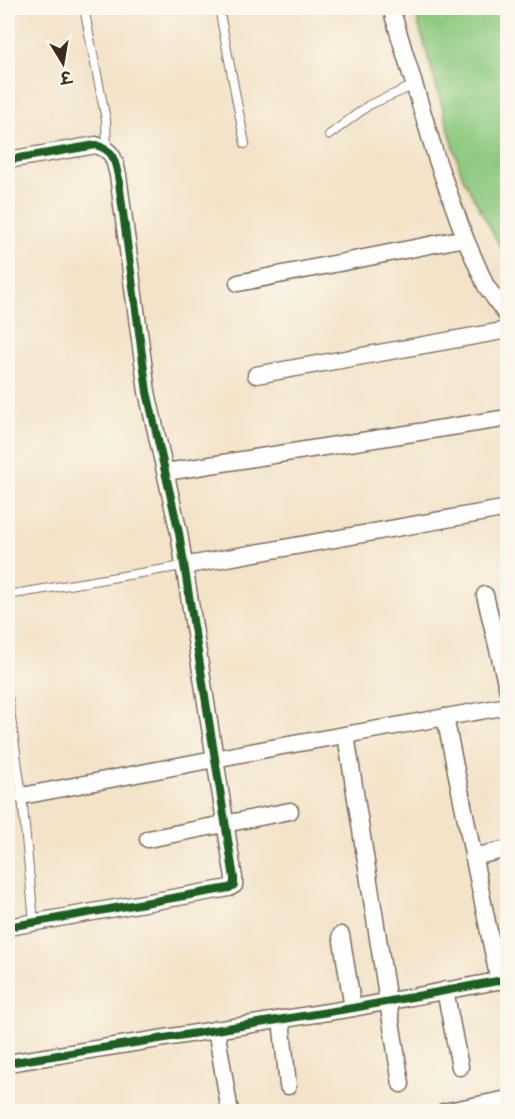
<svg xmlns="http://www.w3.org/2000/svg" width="515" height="1119" font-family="Pangolin,'Playpen Sans Deva',sans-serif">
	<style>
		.green { fill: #8eca7f; stroke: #647a4e; stroke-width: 1.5 }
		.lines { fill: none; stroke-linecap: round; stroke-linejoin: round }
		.lane-casing { stroke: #7b6b5a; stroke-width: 10 }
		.street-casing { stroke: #7b6b5a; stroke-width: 19 }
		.lane { stroke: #fff; stroke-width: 8 }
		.street { stroke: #fff; stroke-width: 16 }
		.cycleway-casing { stroke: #fbf7ec; stroke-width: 11 }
		.cycleway { stroke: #1b5e20; stroke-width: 8 }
	</style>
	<rect width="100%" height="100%" fill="#fbf7ec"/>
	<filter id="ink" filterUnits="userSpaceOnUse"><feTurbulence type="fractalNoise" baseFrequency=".0167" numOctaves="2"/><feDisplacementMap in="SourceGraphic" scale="12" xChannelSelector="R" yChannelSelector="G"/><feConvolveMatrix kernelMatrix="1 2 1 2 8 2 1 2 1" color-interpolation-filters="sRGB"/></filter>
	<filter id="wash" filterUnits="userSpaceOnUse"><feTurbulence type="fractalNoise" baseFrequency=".008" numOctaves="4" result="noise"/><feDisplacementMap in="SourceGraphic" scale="24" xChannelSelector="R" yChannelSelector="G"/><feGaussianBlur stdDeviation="1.35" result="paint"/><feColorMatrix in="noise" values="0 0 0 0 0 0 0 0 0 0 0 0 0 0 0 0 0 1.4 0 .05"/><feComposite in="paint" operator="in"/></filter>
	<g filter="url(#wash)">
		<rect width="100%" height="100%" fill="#f3e3c8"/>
		<path class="green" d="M414,8H507V259L462,176Z"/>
	</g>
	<g filter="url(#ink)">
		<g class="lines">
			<defs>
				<g id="lane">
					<path d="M84,8L106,120L107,149"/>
					<path d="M219,8L245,144"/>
					<path d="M329,135L369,105L415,85"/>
					<path d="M8,595L183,566"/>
					<path d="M8,697L22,796L34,922"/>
				</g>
				<g id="street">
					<path d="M391,8L437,160L465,238L486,286L508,317"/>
					<path d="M8,160L96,145C114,151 114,159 118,175L147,392L179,533L234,878V885L229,888L8,927"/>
					<path d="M238,283L465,238"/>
					<path d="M256,375L508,330"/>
					<path d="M166,472L508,418"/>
					<path d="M183,566L508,508"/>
					<path d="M485,595L508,691"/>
					<path d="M445,717L499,981"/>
					<path d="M346,735L401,1084"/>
					<path d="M22,796L277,747L508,706"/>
					<path d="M148,839L290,811"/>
					<path d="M473,857L508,849"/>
					<path d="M341,935L353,1008"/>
					<path d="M445,990L460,1067"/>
					<path d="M281,1019L288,1086"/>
					<path d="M216,1029L230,1112"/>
					<path d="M8,1063L353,1008L508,979"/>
					<path d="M443,1112L508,1099"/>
				</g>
			</defs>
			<use href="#lane" class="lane-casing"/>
			<use href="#street" class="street-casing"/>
			<use href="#lane" class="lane"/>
			<use href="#street" class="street"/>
			<defs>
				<g id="cycleway">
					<path d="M8,160L96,145C114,151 114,159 118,175L147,392L179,533L234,878V885L229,888L8,927"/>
					<path d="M8,1063L353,1008L508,979"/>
				</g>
			</defs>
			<use href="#cycleway" class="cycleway-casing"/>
			<use href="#cycleway" class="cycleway"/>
		</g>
	</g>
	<rect width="515" height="1119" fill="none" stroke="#fbf7ec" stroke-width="30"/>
	<g transform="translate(63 63) rotate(169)" stroke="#fbf7ec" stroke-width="4.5" paint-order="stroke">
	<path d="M0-4.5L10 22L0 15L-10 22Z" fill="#3b2a1e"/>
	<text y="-9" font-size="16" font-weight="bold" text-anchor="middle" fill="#3b2a1e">उ</text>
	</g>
</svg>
